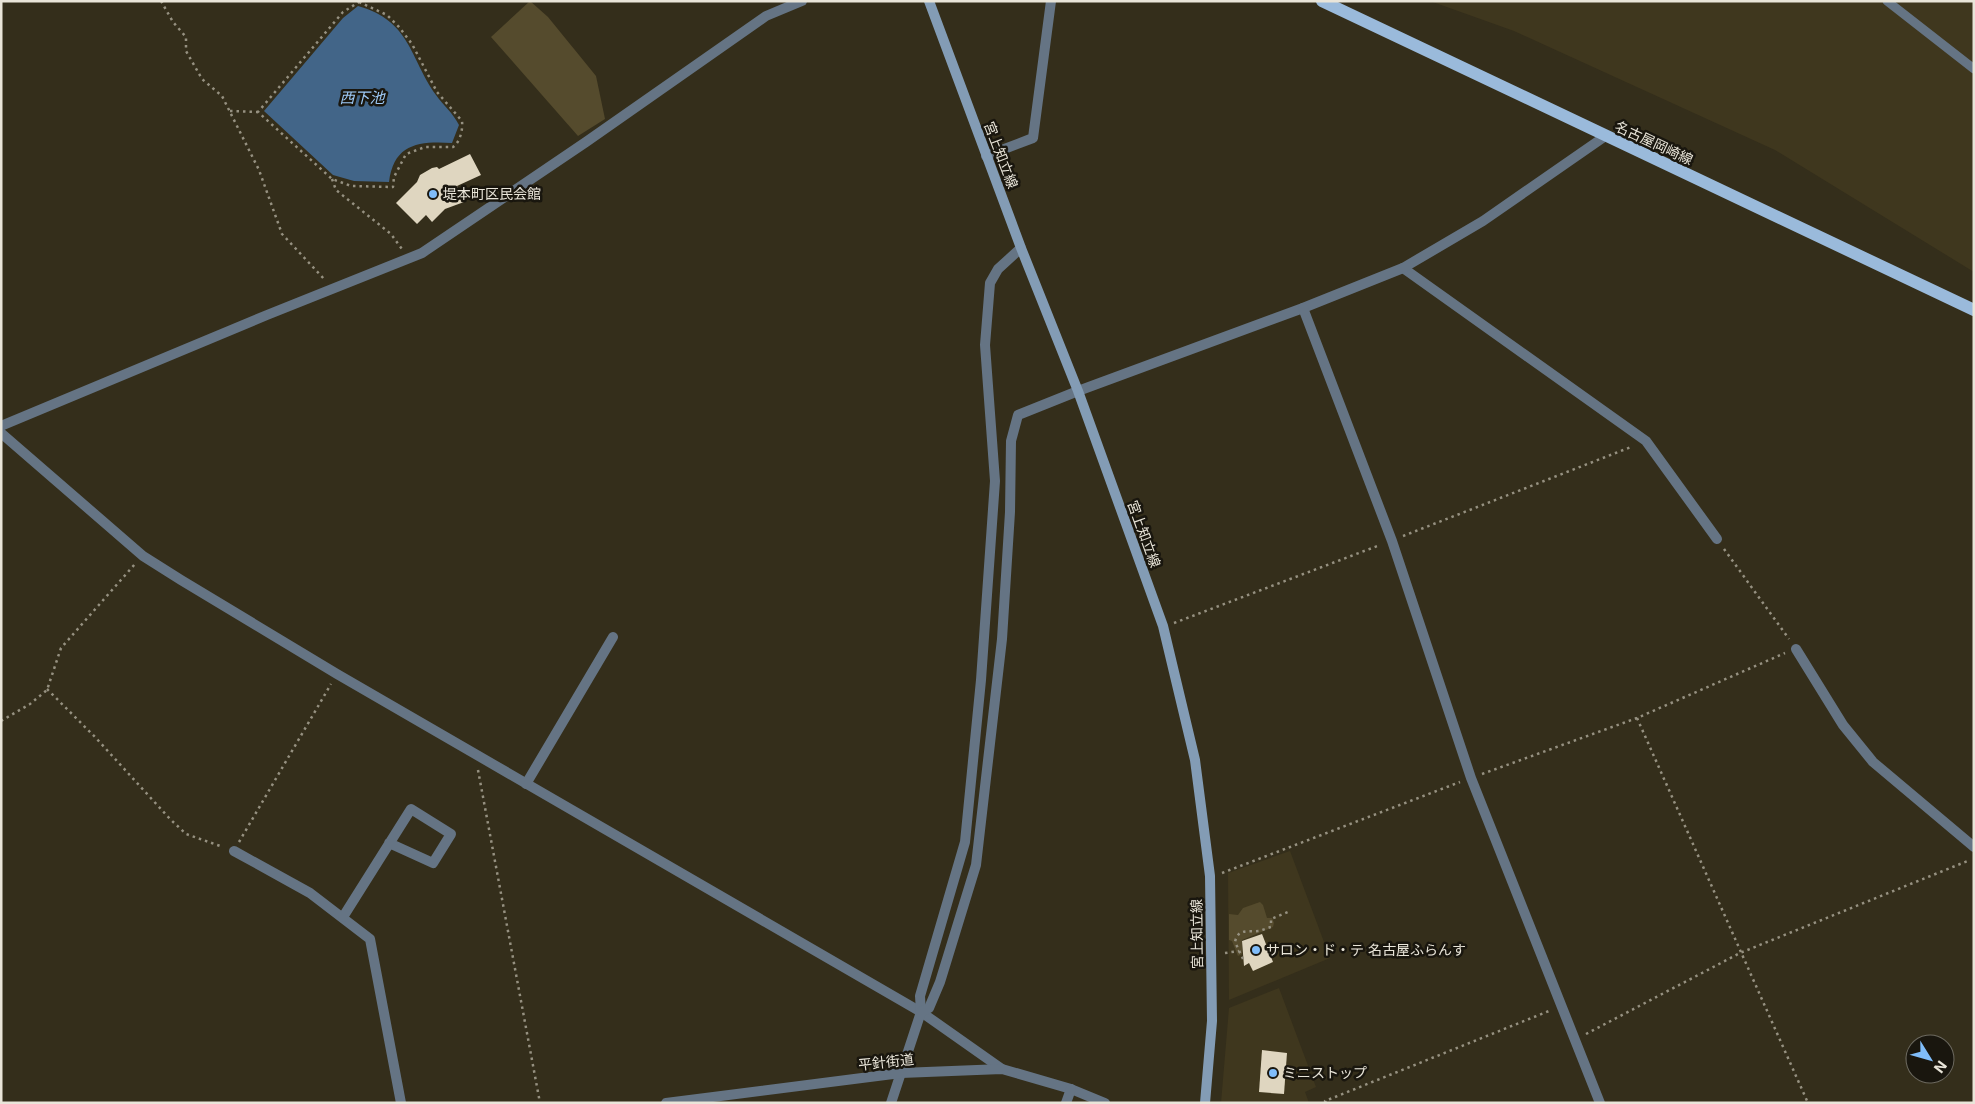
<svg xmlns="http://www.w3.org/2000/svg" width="1975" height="1104" font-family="Inter,'Noto Sans JP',sans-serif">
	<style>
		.built { fill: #3f371e }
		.green { fill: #554b2d }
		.water { fill: #426588 }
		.building { fill: #dfd6c0 }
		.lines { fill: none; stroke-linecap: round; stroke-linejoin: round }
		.path { stroke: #969181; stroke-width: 2.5; stroke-dasharray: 2.5 4; stroke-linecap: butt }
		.service { stroke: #657484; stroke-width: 9 }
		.minor { stroke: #657484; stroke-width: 10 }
		.tertiary { stroke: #657484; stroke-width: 10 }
		.secondary { stroke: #839cb5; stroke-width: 10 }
		.primary { stroke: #9abadb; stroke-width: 12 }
		.poi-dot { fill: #80bdfa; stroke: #19160e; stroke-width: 2 }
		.labels { text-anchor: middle; stroke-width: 5; stroke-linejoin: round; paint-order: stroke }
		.street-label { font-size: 14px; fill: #e9e5d9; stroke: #19160e }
		.poi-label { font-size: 14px; fill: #e9e5d9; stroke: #19160e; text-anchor: start }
		.water-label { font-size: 15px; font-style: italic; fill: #9ecaf7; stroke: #19160e }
	</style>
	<rect width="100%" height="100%" fill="#342e1b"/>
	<g class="built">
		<path d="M1430,1H1974V272L1775,150L1514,31Z"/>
		<path d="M1290,851L1330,958L1229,1000L1228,873Z"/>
		<path d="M1279,988L1316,1087L1305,1092L1309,1103H1221L1229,1008Z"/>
	</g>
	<g class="green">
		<path d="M530,1L548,17L596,76L605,119L578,136L491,37Z"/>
		<path d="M1260,902L1263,905L1267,918H1272L1274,923L1273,927L1242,940V954L1238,956L1232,941L1229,940V914L1238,915L1243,908Z"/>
	</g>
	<path class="water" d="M358,6C411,21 409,57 436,95C443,105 453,113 459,125L452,143C418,141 394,144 389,182L354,181L333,175L264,111L343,18Z"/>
	<g class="building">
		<path d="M470,154L481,175L457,186L464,202L445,209L432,222L426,215L417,224L396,203L417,182L420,175L432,168L437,167L439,169Z"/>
		<path d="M1262,934L1273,962L1253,971L1249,963L1244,966L1242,941Z"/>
		<path d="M1262,1050L1287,1053L1284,1094L1259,1092Z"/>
	</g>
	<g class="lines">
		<g class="path">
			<path d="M161,1L173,22L186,37V51L202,79L222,96L259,170L282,234L325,280"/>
			<path d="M359,2L387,15L399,27L412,44L437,92L462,121C463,130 460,142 453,147H425L406,154L394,177L393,187L351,186L332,179L258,112L343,12Z"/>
			<path d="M230,111L258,112"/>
			<path d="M332,179L336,190L391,234L402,249"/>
			<path d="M1403,536L1631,447"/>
			<path d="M1724,549L1789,639"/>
			<path d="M1174,623L1380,545"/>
			<path d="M47,689L95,737L170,819L186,834L223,847"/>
			<path d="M1637,718L1808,1103"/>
			<path d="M1,721L30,704L47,690L61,648L135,564"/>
			<path d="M478,770L540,1103"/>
			<path d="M1482,774L1637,718L1785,653"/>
			<path d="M239,842L331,684"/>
			<path d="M1222,873L1460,782"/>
			<path d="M1225,953L1239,951"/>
			<path d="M1243,959L1235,942C1238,928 1248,932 1259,931C1263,930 1267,928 1271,927V919L1288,912"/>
			<path d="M1586,1034L1740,953L1970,860"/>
			<path d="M1326,1103L1325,1101L1549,1011"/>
		</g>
		<path class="service" d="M1887,1L1974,69"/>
		<g class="minor">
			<path d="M986,156L1033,138L1051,1"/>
			<path d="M1403,268L1646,441L1717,539"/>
			<path d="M1,426L267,315L422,253L586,142L766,16L802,1"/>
			<path d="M1,433L143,556L181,580L337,674L921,1012L1002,1069"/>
			<path d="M1796,649L1843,725L1873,762L1974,847"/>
			<path d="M526,784L613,637"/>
			<path d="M234,851L310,893L370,939L401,1103"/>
			<path d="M343,917L411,809L451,834L433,863L389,843"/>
			<path d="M921,1012L920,996L965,842L981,680L995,481L985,345L990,283L998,269L1021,248"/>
			<path d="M891,1103L921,1012L929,1008L940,982L976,865L1002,639L1010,512L1011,441L1018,415L1078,391L1303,308L1403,268L1483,221L1604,137"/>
		</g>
		<g class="tertiary">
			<path d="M1303,308L1392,541L1471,778L1600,1103"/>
			<path d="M666,1103L901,1073L1002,1069L1071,1089L1105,1103"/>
			<path d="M1066,1103L1071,1089"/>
		</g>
		<path class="secondary" d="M929,1L1021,248L1078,391L1163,626L1195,760L1210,876L1212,1021L1205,1103"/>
		<path class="primary" d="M1322,1L1974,310"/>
	</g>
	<g class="poi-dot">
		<circle cx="433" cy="194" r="5"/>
		<circle cx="1256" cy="950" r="5"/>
		<circle cx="1273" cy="1073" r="5"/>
	</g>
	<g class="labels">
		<g class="street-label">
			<text transform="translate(1654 143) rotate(25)" y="5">名古屋岡崎線</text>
			<text transform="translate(1001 155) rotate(69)" y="5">宮上知立線</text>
			<text transform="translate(1144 534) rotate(70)" y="5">宮上知立線</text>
			<text transform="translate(1197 934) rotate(-91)" y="5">宮上知立線</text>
			<text transform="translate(886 1062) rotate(-6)" y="5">平針街道</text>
		</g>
		<g class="poi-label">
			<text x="443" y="199">堤本町区民会館</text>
			<text x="1266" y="955">サロン・ド・テ 名古屋ふらんす</text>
			<text x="1283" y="1078">ミニストップ</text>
		</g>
		<g class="water-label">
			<text x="362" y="103">西下池</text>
		</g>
	</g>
	<rect width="1975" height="1104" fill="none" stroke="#e9e5d9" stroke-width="5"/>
	<g transform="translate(1930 1059) rotate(127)"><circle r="24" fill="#19160e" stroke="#6c695f"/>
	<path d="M0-4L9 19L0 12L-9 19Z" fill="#80bdfa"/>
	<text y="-8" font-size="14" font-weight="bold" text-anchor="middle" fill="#e9e5d9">N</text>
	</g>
</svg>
